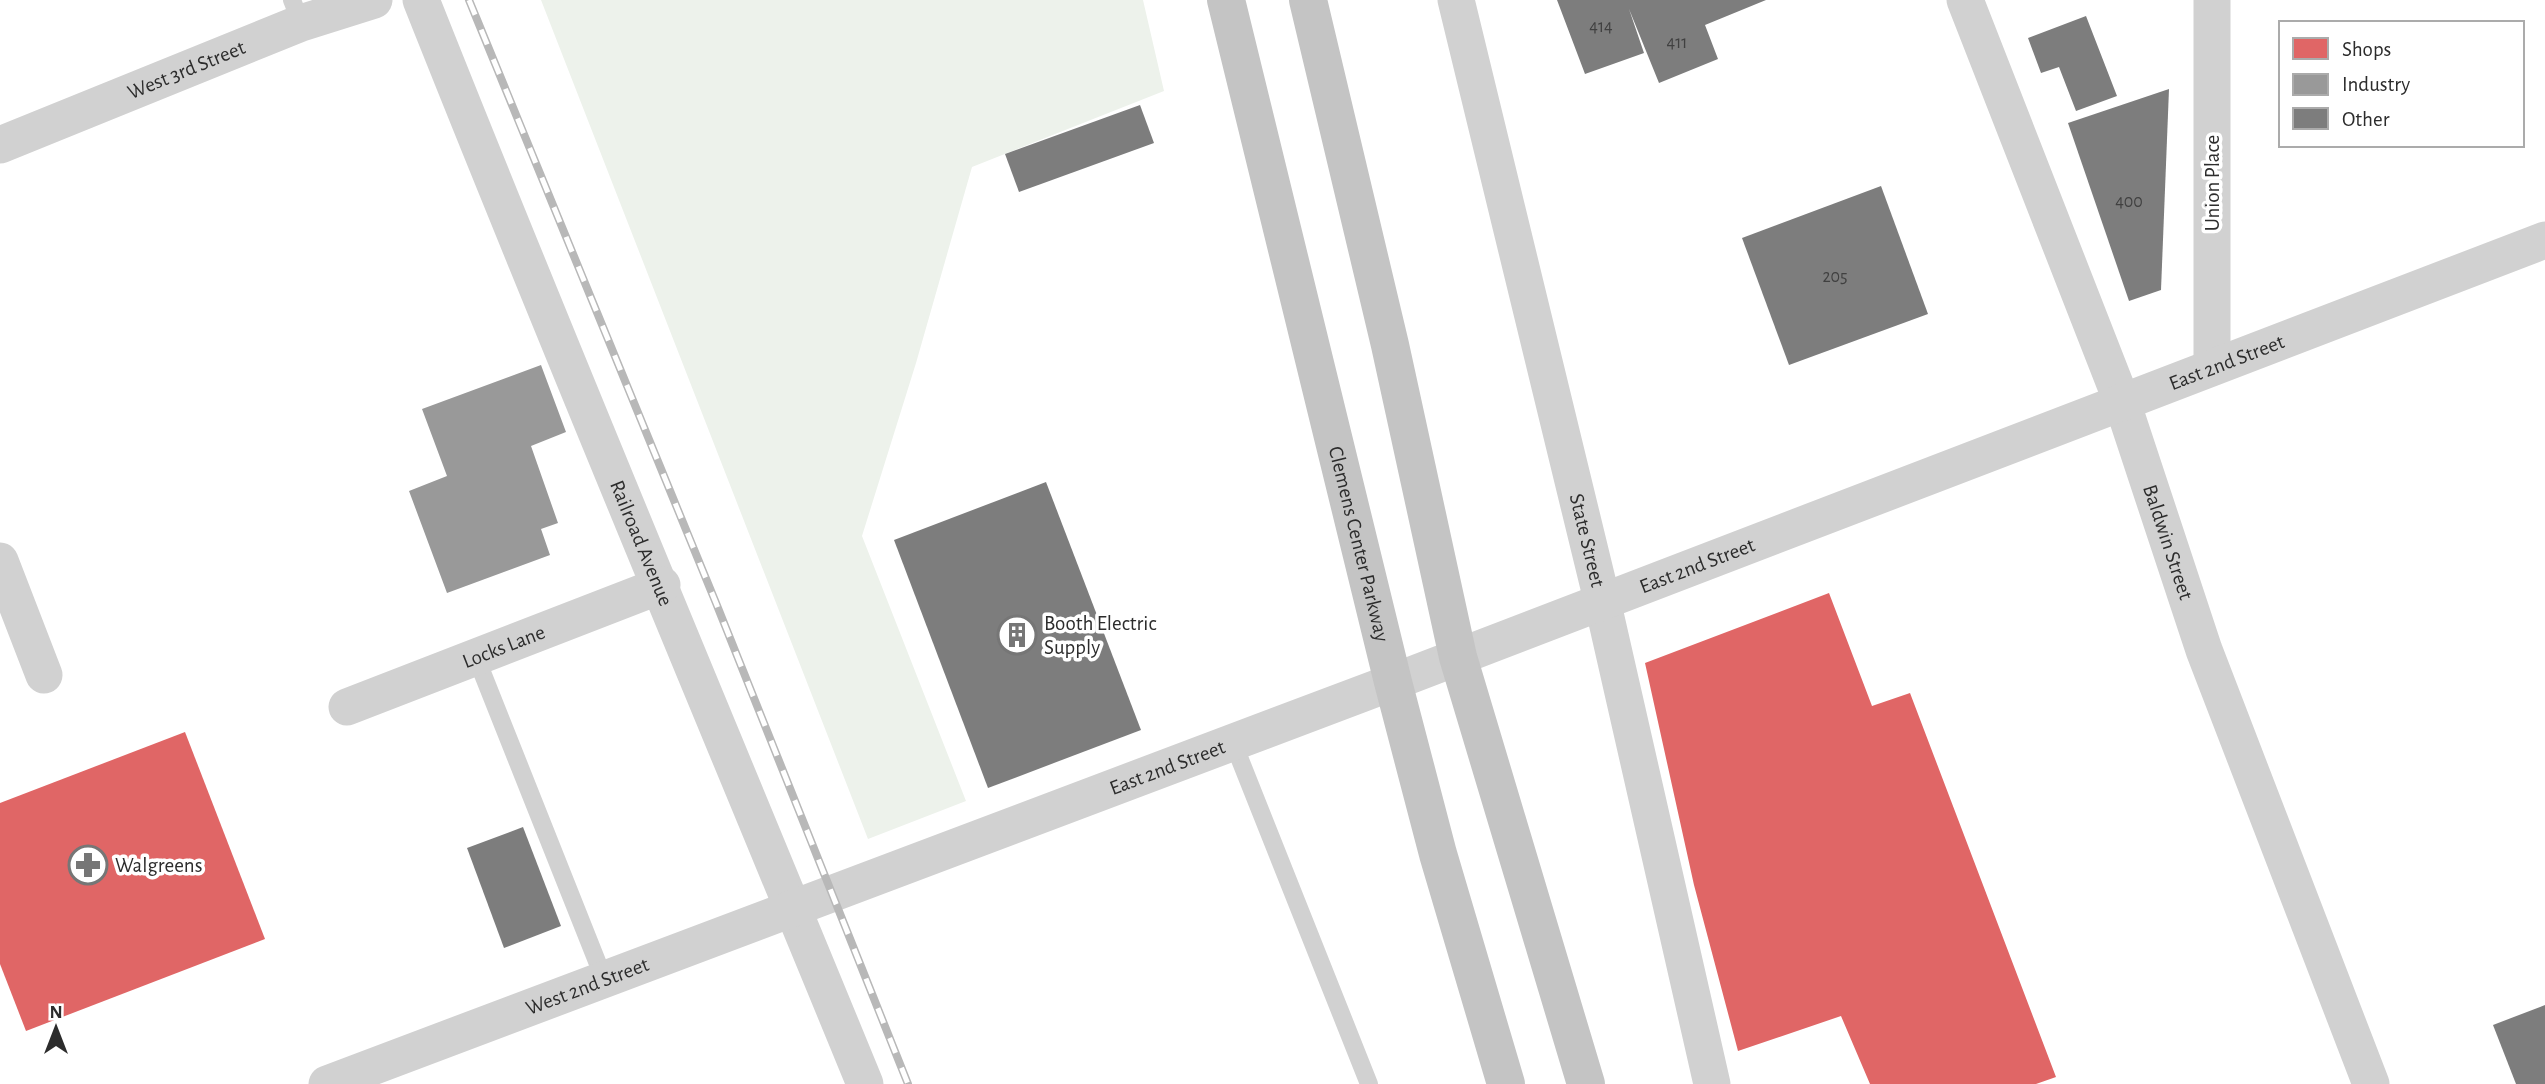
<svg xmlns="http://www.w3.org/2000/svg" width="2545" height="1084" font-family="'Alegreya Sans',sans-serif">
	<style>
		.green { fill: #edf2eb }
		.shops { fill: #e06666 }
		.industry { fill: #999 }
		.building { fill: #7d7d7d }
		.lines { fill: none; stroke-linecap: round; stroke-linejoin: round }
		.lane { stroke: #d1d1d1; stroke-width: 18 }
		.street { stroke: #d1d1d1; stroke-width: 37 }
		.primary { stroke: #c4c4c4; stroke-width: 38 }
		.rail-casing { stroke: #b8b8b8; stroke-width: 8 }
		.rail { stroke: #fff; stroke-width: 5; stroke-dasharray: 16; stroke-linecap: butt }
		.labels { text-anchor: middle; stroke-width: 7; stroke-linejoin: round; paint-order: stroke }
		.number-label { font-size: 18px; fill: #404040 }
		.street-label { font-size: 21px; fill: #2c2c2c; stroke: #fff }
		.poi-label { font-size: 21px; fill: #2c2c2c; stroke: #fff; text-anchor: start }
	</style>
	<rect width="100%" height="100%" fill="#fff"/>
	<path class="green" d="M541,0H1143L1164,91L972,167L916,363L862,536L966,801L868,839Z"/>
	<g class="shops">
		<path d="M1829,593L1872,706L1910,693L2056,1077L2036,1084H1870L1841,1016L1738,1051L1694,885L1645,663Z"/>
		<path d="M185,732L265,939L26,1031L0,964V803Z"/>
	</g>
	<path class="industry" d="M541,365L566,432L531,446L558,523L541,529L550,555L447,593L409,491L447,476L422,409Z"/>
	<g class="building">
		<path d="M1557,0H1766L1705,25L1718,59L1659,83L1629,9L1644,53L1585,74Z"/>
		<path d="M2086,16L2117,96L2076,111L2059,67L2041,73L2028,38Z"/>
		<path d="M2169,89L2161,290L2129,301L2068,123Z"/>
		<path d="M1140,105L1154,143L1019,192L1005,154Z"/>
		<path d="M1881,186L1928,314L1789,365L1742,238Z"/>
		<path d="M1046,482L1141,730L988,788L894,540Z"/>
		<path d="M523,827L561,926L504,948L467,848Z"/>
		<path d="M2545,1005V1084H2516L2493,1025Z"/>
	</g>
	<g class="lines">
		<g class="lane">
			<path d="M292,0L301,23"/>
			<path d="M476,657L604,979"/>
			<path d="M1233,742L1369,1084"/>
		</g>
		<g class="street">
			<path id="s1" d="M421,0C565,363 717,723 865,1084"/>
			<path id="s2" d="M1456,0L1602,600L1712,1084"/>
			<path id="s3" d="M1965,0L2122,402L2204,650L2371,1084"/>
			<path d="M2212,0V366"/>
			<path id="s4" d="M0,145L301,23L374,0"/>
			<path d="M0,561L44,675"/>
			<path id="s5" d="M347,707L662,585"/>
			<path id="s6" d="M327,1084L1393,682L2545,240"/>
		</g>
		<g class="primary">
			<path id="s7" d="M1226,0L1393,682L1438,854L1506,1084"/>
			<path d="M1308,0L1390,345L1458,657L1586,1084"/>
		</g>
		<defs>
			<path id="rail" d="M469,0L716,603L908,1084"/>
		</defs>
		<use href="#rail" class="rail-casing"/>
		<use href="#rail" class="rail"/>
	</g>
	<defs>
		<symbol id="building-ring" viewBox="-11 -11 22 22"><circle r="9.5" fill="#fff" stroke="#767676" stroke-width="1.5"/><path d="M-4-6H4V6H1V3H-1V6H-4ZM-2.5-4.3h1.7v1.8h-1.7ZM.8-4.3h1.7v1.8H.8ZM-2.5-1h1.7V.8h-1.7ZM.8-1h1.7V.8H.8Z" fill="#767676"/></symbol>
		<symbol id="pharmacy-ring" viewBox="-11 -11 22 22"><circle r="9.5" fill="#fff" stroke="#767676" stroke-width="1.5"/><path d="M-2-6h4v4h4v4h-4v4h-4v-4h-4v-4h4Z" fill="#767676"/></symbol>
	</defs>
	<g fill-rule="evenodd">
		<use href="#building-ring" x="995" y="613" width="44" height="44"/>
		<use href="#pharmacy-ring" x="66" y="843" width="44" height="44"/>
	</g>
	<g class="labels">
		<g class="number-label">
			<text x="1601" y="32">414</text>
			<text x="1677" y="48">411</text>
			<text x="2129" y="207">400</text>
			<text x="1835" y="282">205</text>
		</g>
		<g class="street-label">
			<text dy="7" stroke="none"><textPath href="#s4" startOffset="201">West 3rd Street</textPath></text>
			<text transform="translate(2212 183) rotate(-90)" y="7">Union Place</text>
			<text dy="7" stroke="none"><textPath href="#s6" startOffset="2032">East 2nd Street</textPath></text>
			<text dy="7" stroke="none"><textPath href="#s2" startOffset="556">State Street</textPath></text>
			<text dy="7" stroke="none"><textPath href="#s1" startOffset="586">Railroad Avenue</textPath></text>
			<text dy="7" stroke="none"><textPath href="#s3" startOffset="579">Baldwin Street</textPath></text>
			<text dy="7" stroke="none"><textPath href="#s7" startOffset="560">Clemens Center Parkway</textPath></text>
			<text dy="7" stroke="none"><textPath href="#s6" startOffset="1465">East 2nd Street</textPath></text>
			<text dy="7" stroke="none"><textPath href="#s5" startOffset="168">Locks Lane</textPath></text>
			<text dy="7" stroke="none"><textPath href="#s6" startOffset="898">East 2nd Street</textPath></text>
			<text dy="7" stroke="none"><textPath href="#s6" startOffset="278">West 2nd Street</textPath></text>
		</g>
		<g class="poi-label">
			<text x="1044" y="630">Booth Electric<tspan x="1044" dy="24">Supply</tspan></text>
			<text x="115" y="872">Walgreens</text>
		</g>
	</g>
	<rect x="2279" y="21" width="245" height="126" fill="#ffffff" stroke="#ababab" stroke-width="2"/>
	<rect x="2293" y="38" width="35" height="21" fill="#e06666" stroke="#ababab" stroke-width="2"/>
	<text x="2342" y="56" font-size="21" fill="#2c2c2c">Shops</text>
	<rect x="2293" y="74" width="35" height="21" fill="#999999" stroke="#ababab" stroke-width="2"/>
	<text x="2342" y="91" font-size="21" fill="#2c2c2c">Industry</text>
	<rect x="2293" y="108" width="35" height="21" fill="#7d7d7d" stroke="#ababab" stroke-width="2"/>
	<text x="2342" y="126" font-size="21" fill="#2c2c2c">Other</text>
	<g transform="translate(56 1028)" stroke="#ffffff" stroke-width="5" paint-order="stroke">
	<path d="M0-5L12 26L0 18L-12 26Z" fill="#2c2c2c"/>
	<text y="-10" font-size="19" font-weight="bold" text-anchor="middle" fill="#2c2c2c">N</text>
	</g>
</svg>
